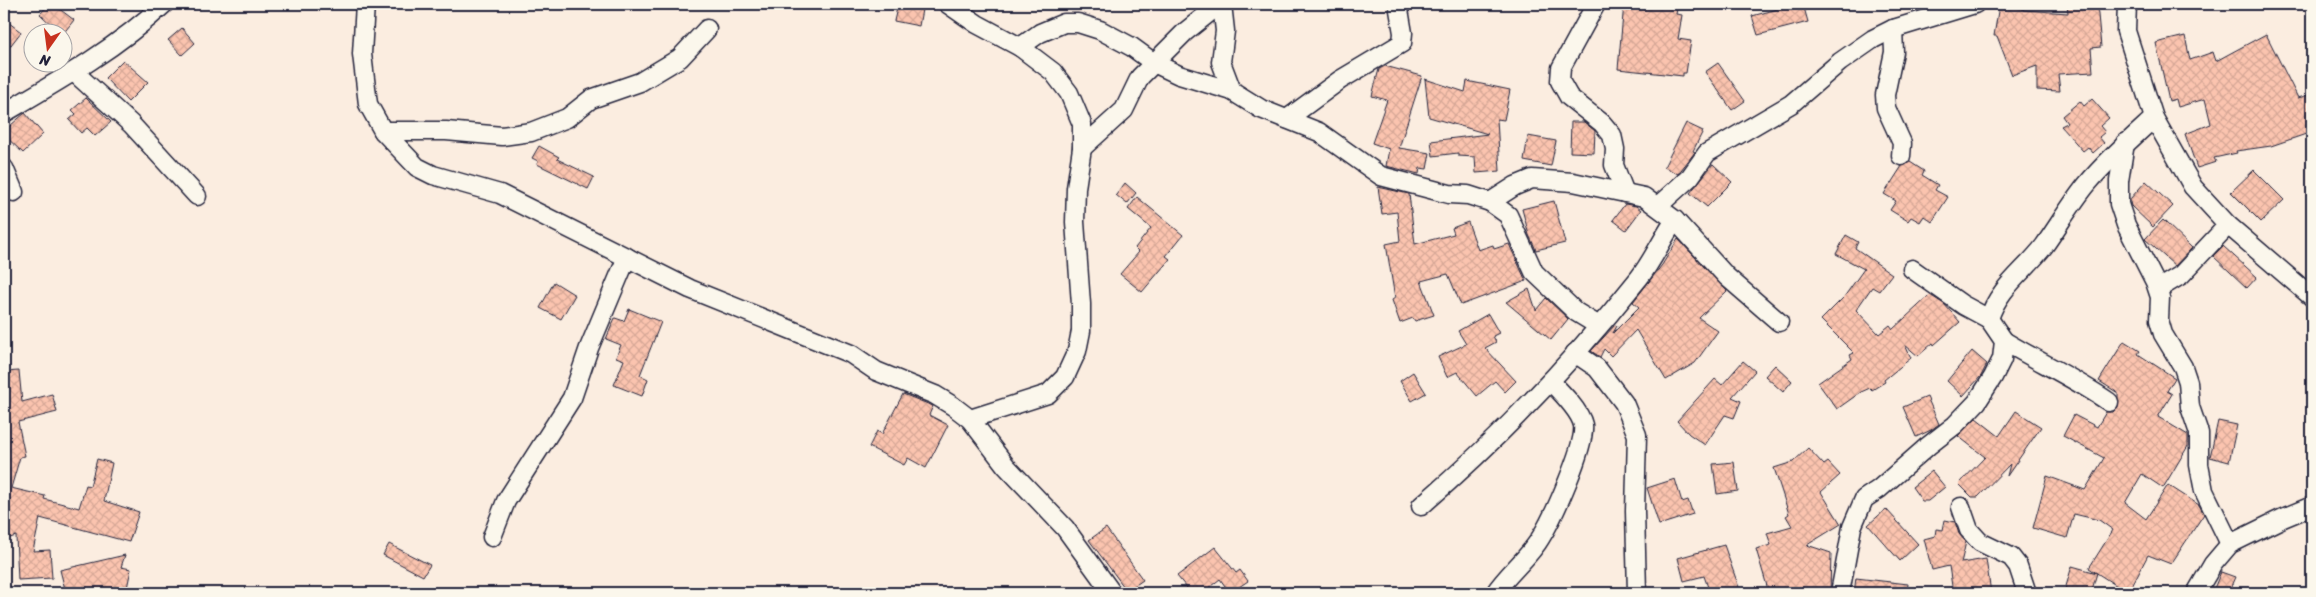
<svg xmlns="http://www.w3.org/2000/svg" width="2316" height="597" font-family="Sriracha,sans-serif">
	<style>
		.building { fill: url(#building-cross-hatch); stroke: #22223b }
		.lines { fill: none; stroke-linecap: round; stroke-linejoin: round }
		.street-casing { stroke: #22223b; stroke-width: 21 }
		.street { stroke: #fbf7ec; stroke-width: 18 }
	</style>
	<defs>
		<pattern id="building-cross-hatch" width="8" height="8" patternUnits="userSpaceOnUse" patternTransform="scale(1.25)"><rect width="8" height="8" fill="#fbc4af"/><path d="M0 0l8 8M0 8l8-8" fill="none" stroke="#d7a897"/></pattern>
	</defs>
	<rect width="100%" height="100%" fill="#fbede0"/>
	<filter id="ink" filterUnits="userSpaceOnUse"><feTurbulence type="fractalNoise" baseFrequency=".02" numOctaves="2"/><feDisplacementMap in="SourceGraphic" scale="10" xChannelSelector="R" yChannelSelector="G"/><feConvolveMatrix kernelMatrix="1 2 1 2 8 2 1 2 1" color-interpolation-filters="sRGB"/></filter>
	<g filter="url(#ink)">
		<g class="building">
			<path d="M49,4H53L74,20L62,35L40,14Z"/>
			<path d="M898,4H923L919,26L894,21Z"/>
			<path d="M1624,4H1678L1676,14L1682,15L1678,39L1691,41L1686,73H1683V76L1618,69Z"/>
			<path d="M1796,4H1803L1808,22L1758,35L1752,16Z"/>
			<path d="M2067,4H2097L2101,47L2091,48L2093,72L2058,74L2060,91L2037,90V66L2012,75L1997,36H1994L1999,5L2023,8V10L2068,13Z"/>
			<path d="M4,19L21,32L4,54Z"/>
			<path d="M182,28L195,43L182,55L168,40Z"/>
			<path d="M2266,34L2298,98L2312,94V132L2271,146L2236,151L2237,153L2214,158L2216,162L2197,168L2185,134L2211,124L2205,99L2178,107L2176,99L2169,101L2156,43L2185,36L2190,60L2213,52L2216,61Z"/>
			<path d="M123,60L148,82L128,102L105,78Z"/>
			<path d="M1718,63L1745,101L1732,110L1705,72Z"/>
			<path d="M1385,66L1422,76L1399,148L1430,153L1427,169L1420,168L1419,174L1386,166L1389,149L1372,143L1387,100L1372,96L1379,69Z"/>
			<path d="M1425,79L1465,92L1467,81L1510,90L1504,120L1497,119L1500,171L1476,173L1475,157L1458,156V153L1433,156L1431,141L1488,134L1429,117Z"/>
			<path d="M86,98L111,122L95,136L87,128L81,133L69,120L76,114L72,110Z"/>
			<path d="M2092,99L2109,118L2100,126L2105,132L2099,137L2104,143L2093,153L2088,147L2083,151L2061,126L2067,123L2062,116L2080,101L2084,106Z"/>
			<path d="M25,113L43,134L23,153L4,135V131Z"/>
			<path d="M1571,122H1584L1595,131L1594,153L1570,152Z"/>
			<path d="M1686,123L1703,131L1693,151L1695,152L1678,174L1664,167Z"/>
			<path d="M1528,136L1556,141L1551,166L1524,161Z"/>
			<path d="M539,146L559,157L557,159L594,177L588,189L537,164L538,161L532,158Z"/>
			<path d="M1910,162L1924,171L1922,175L1938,185L1935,190L1948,197L1932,222L1924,216L1920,222L1911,217L1908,221L1890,210L1896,201L1884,194L1902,166Z"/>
			<path d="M1713,164L1732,182L1707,207L1690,193Z"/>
			<path d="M2254,170L2284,200L2261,222L2231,192Z"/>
			<path d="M2146,181L2173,206L2153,227L2131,206L2130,202V199Z"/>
			<path d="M1125,183L1136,193L1127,204L1116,195Z"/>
			<path d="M1378,187L1409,194L1415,244L1454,234L1452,228L1468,222L1478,250L1493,245L1494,249L1509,244L1526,281L1461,305L1448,274L1421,281L1434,315L1415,321L1413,318L1400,323L1392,300L1395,298L1386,244L1400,241L1397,212L1382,214Z"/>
			<path d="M1137,197L1183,235L1166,256L1170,259L1142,292L1120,274L1139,252L1135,248L1151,228L1128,209Z"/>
			<path d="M1554,201L1565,243L1536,250L1529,235L1522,209Z"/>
			<path d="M1625,204L1636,206L1641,210L1626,230L1613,220Z"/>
			<path d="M2163,220L2192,248L2175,266L2145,239Z"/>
			<path d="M1846,235L1858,242L1855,248L1892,274L1879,291L1872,287L1856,310L1879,334L1890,325L1893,329L1930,295L1944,304L1960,322L1934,345L1933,343L1918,356L1905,345L1911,358L1884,380L1885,382L1872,390L1870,388L1861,392L1837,409L1818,383L1852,359L1850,355L1854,353L1821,320L1844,297L1864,269L1836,254Z"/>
			<path d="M1678,239L1727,291L1699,318L1718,331L1695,363L1666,380L1636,330L1611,356L1604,349L1600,357L1591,351L1615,325L1617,326L1613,333L1639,307L1633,302L1662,265Z"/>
			<path d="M2223,246L2257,277L2247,288L2213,256Z"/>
			<path d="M554,282L575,295L561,319L540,308Z"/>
			<path d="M1529,289L1536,310L1546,298L1568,319L1551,340L1506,302Z"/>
			<path d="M629,309L661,322L640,375L648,379L642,396L614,385L624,360L616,357L621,345L606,339L615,318L624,321Z"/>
			<path d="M1488,314L1499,333L1493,336L1496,342L1485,348L1516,381L1505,392L1495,381L1477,396L1457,372L1447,377L1438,357L1466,344L1458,331Z"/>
			<path d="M2124,341L2140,351L2138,354L2175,378L2167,391L2172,394L2158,417L2188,435V446L2163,488L2142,474L2125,503L2146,519L2168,485L2199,505L2204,514L2171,564L2148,555L2128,593L2089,568L2113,530L2099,520L2074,514L2067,538L2033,528L2047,476L2085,490L2104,458L2063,436L2074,415L2097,427L2106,412H2113L2118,407V393L2099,381Z"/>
			<path d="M1972,351L1987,364L1981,376L1963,396L1947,381Z"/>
			<path d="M1743,361L1755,371L1732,397L1741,401L1734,418L1725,415L1705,445L1689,434L1677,421L1715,379L1722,385Z"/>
			<path d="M1775,365L1792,381L1783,392L1765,376Z"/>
			<path d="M19,371L22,402L52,394L57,412L18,422L25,456L20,457L11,488L45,496L44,499L79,508L86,485L90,486L97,459L112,463L104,501L139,512L129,542L40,518L33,551L50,550L52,578L18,580L16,536L4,540V372Z"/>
			<path d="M1413,372L1426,393L1412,401L1400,381Z"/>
			<path d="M903,394L933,406L929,415L948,425L926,468L908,458L904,465L869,447L877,431L882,434Z"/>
			<path d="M1927,397L1939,424L1931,430L1916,437L1903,407Z"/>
			<path d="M2016,411L2041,427L2007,476L2010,464L1978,497H1972L1959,484L1985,457L1958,436L1976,418L1999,436Z"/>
			<path d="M2218,421L2237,425L2229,462L2210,457Z"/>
			<path d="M1808,448L1824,465L1828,462L1840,475L1821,492L1841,524L1807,545L1831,553L1830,593H1769L1756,549L1771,545L1767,533L1792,526L1786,516L1789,514L1774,468L1793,462Z"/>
			<path d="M1734,462L1738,491L1717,494L1713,464Z"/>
			<path d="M1932,471L1945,487L1928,501H1922L1912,487Z"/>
			<path d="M1675,479L1682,502L1688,500L1693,514L1659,525L1647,488Z"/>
			<path d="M1886,509L1918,544L1900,561L1868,525Z"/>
			<path d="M1945,520L1955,522L1959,534L1966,542L1961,563L1986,559L1991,593H1953L1949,566L1932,570L1924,539L1935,536L1936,529L1943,530Z"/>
			<path d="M1106,528L1143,580L1127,591L1089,540Z"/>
			<path d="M389,544L430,565L423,576L383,555Z"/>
			<path d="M1724,545L1741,593H1710L1704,576L1684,581L1678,558Z"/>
			<path d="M1215,547L1236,573L1240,570L1248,581L1230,593L1220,579L1202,593H1191L1177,576Z"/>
			<path d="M125,555L121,567L131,569L126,593H66L60,570Z"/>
			<path d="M2072,566L2097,573L2091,593H2064Z"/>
			<path d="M2221,572L2235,577L2228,593H2212Z"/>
			<path d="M1856,578L1908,584L1907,593H1854Z"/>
		</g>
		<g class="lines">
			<defs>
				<g id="street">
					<path d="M365,4L362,54L368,104L383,131L417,167L433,175L500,194L690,289L851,354L876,371L935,395L953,406L970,419L1006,466L1065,528L1112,593"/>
					<path d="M948,4L977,24L1020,47L1053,72L1069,93L1082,124V148L1076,188L1075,222L1081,304V331L1077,351L1065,377L1048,394L970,419"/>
					<path d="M1222,4L1225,31L1221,62L1232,91"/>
					<path d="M1596,4L1561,68L1560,81L1569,97L1602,123L1612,135L1615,149L1614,165L1625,193"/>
					<path d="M2127,4L2126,31L2154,118L2193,187L2228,225L2312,297"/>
					<path d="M1893,29L1894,52L1885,95L1886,108L1902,143L1901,156"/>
					<path d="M1020,47L1040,33L1064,23H1078L1100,30L1132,47L1154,63L1179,75L1232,91L1261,109L1319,132L1381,176L1449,194L1468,195L1490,202L1508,215L1534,272L1576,312L1599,326"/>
					<path d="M74,72L131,124L197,196"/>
					<path d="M4,113C59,81 117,48 164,4"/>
					<path d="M1287,119L1340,80L1402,43L1403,33L1398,4"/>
					<path d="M383,131H446L502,136L531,132L567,118L591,99L640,82L680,58L707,29"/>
					<path d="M2125,143L2119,181V204L2126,225L2155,282L2160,297L2159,320L2163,334L2183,367L2188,382L2190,407L2199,433V465L2204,491L2230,544"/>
					<path d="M1082,148L1124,110L1140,77L1185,32L1220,4"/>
					<path d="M4,168L14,192"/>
					<path d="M1490,202L1515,186L1532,179L1573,182L1644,197L1675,220L1727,277L1779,322"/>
					<path d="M1658,206L1690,177L1707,153L1791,104L1840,62L1873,39L1893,29L1975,4"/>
					<path d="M1912,269L1963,305L1989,319"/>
					<path d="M2158,289L2181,275L2228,225"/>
					<path d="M2004,341C2039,362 2076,379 2109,402"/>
					<path d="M1575,353L1597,368L1624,403L1637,435L1635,511L1637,593"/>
					<path d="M1421,506C1501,437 1573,361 1639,278C1653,260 1662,239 1675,220"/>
					<path d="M1961,507L1969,530L1980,542L2011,557L2018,566L2027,593"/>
					<path d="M492,537L506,501L572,398L589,348L627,257"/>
					<path d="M1495,593C1508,573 1529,558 1541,537C1553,518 1586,445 1583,425C1580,411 1561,392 1551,382"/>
					<path d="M1840,593L1852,527L1864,499L1879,489L1928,446L1955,425L1977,402L1993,377L2002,359L2004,341L1989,319C1998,288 2025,271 2044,246C2059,225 2072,202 2088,183C2108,159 2131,139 2154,118"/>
					<path d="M2196,593L2213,564L2230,544L2283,518L2312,506"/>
				</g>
			</defs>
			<use href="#street" class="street-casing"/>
			<use href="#street" class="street"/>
		</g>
	</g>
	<rect width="2316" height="597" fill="none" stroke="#fbf7ec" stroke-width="20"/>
	<rect x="10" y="10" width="2296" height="577" fill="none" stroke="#22223b" stroke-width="2" filter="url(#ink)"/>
	<g transform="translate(48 48) rotate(194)"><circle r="24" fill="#fbf7ec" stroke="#a4a2a5"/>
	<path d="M0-4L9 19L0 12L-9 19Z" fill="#c8321e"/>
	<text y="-8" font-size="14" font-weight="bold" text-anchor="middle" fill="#22223b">N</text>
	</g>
</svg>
